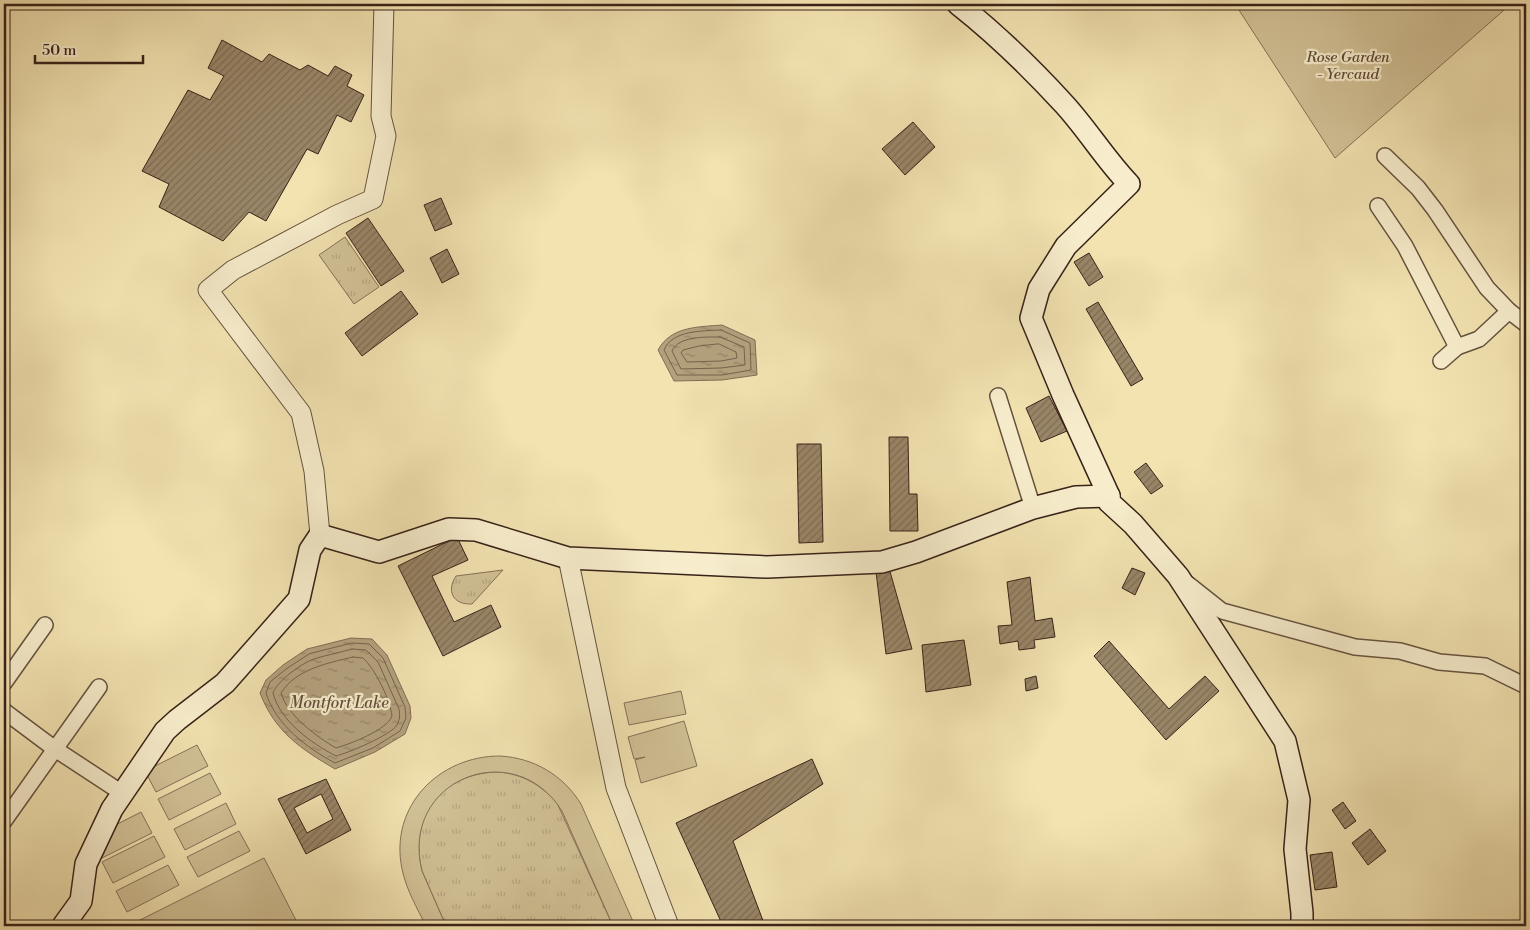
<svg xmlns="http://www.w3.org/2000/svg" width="1530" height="930" font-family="'Libre Bodoni',serif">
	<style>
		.grass { fill: url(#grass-tufts); stroke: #857258 }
		.green { fill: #d2c297; stroke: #857258 }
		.water { fill: url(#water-ripples); stroke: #826e55 }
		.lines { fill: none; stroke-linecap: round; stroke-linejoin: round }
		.shore { stroke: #76624b; stroke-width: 1 }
		.building { fill: url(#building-hatch); stroke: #382219; fill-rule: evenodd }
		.minor-casing { stroke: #66523f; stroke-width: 18 }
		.tertiary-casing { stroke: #66523f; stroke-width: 21 }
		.secondary-casing { stroke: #382219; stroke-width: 24 }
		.minor { stroke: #f7edcc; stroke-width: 15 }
		.tertiary { stroke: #f7edcc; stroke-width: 19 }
		.secondary { stroke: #f7edcc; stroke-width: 21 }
		.labels { text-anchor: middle; stroke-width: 4.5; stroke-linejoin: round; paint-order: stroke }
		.park-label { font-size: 15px; font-style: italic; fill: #5e4a38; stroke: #f7edcc }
		.water-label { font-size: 16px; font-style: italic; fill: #634e3c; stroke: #f7edcc }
	</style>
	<defs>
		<pattern id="grass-tufts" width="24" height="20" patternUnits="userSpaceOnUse" patternTransform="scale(1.25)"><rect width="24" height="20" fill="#d2c297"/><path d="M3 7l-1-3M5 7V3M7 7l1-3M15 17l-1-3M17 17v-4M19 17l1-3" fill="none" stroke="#b5a682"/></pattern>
		<pattern id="water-ripples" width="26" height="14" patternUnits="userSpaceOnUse" patternTransform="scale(1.25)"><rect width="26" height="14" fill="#b3a17d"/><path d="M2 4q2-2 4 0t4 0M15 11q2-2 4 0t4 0" fill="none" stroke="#938366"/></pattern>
		<pattern id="building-hatch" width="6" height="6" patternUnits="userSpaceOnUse" patternTransform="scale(1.25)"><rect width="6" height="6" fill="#998668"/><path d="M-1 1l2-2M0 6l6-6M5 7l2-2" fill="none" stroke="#7e6d55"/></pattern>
	</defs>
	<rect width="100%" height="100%" fill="#f2e3b1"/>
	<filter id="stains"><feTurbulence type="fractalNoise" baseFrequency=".004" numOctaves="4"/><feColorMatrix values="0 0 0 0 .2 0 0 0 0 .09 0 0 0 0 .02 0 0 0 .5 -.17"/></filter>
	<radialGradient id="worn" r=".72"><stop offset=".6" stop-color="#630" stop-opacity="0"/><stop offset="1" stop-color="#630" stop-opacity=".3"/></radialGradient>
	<g class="grass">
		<path d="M345,237L379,287L354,304L319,255Z"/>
		<path d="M503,570L472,604C453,605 446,591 456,576Z"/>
		<path d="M498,772C523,774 541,785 557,803L613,926H446L422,871C408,817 442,773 498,772Z"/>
	</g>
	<g class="green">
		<path d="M1235,4H1511L1335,158Z"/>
		<path d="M681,691L686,714L629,725L624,703Z"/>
		<path d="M684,721L697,766L641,783L635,760L645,757L634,759L628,737Z"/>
		<path d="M197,745L208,766L156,792L145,771Z"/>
		<path d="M500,756C534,758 563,775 581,804L635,926H613L562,811C514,734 399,780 422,871L446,926H426C417,908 406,889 402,869C389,806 439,756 500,756Z"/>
		<path d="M210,773L221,794L169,820L158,799Z"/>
		<path d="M226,803L236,824L185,850L174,829Z"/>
		<path d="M141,812L152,833L100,859L90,838Z"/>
		<path d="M239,831L250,851L198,877L187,857Z"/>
		<path d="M154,836L165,857L113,883L102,862Z"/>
		<path d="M264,858L299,926H128Z"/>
		<path d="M168,865L179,885L127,912L116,891Z"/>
	</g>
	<g class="water">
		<path d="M722,325L755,340L757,375L722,380L674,381L658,350C671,326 699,327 722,325Z"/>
		<path d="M351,638L372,639L387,655L410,706L411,718L405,734L375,752L335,769C301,749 275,732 260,693L266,680L283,665L307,649Z"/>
	</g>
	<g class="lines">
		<g class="shore">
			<path d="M721,330L750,343L751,370L722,375H677L664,350C672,330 703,331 721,330Z"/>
			<path d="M720,337L744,347L745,365L721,368L681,369L672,351C678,336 706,337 720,337Z"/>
			<path d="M719,344L736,352L737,358L721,361L687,362L681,353L683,350L699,346Z"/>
			<path d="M352,643L369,644L383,658L405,707L406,718L400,731L373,748L335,763C307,748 276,725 266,693L270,682L286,669L309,654Z"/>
			<path d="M352,649L366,650L378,662L399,709C400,715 400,719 397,725C391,735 348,753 336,756C311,743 280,721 273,693C277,681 302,663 314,659C326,655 339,653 352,649Z"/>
			<path d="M353,657L363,658C375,669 390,699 392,716C387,730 350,744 336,748C317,737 287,715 281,693C296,669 328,663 353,657Z"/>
		</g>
	</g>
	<g class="building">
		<path d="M222,40L262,62L269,54L300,70L308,65L328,76L335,66L352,75L347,86L364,95L351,122L337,115L318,154L307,149L266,221L249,212L223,241L159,207L169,184L142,171L188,90L210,100L224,76L208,68Z"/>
		<path d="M913,122L935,147L905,175L882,149Z"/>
		<path d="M441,198L452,224L435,231L424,205Z"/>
		<path d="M368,218L404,271L381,286L346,233Z"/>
		<path d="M447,249L459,274L442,283L430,258Z"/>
		<path d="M1089,253L1103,277L1089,286L1074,262Z"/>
		<path d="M401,291L418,314L362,356L345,333Z"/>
		<path d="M1098,302L1143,379L1131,386L1086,309Z"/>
		<path d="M1049,396L1067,431L1041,442L1026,408Z"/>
		<path d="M889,437H908L909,494H917L918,531H890Z"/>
		<path d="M797,444H821L823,542L799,543Z"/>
		<path d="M1146,463L1163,486L1151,494L1134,472Z"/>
		<path d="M457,537L468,560L432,576L454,622L491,605L501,627L443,656L398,566Z"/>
		<path d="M889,568L912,649L886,654L876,572Z"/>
		<path d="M1132,568L1145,573L1135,595L1122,588Z"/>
		<path d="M1030,577L1035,621L1052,618L1055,637L1034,640L1035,648L1019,650L1018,641L1000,644L998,626L1012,625L1007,582Z"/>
		<path d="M964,640L971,685L926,692L922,645Z"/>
		<path d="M1109,641L1169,709L1205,676L1219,691L1166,740L1094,656Z"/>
		<path d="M1036,676L1038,688L1026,691L1025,679Z"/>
		<path d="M812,759L823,784L733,841L765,926H723L676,823Z"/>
		<path d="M326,779L351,830L306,854L278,799ZM321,794L333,819L307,833L294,808Z"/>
		<path d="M1343,802L1356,821L1345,829L1332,810Z"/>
		<path d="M1370,829L1386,851L1368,865L1352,843Z"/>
		<path d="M1332,852L1337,887L1315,890L1310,855Z"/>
	</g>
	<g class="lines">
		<defs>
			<g id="minor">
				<path d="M1385,156L1418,188L1435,210L1487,288L1509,311L1526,324"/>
				<path d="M1378,206L1405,246L1457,347"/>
				<path d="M1441,361L1457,347L1479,339L1509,311"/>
				<path d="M998,396L1033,508"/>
				<path d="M1188,584L1222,611L1355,647L1400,651L1439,662L1485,666L1526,686"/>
				<path d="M4,683L45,625"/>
				<path d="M4,711L55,749L122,793"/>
				<path d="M4,821L99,687"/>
			</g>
			<g id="tertiary">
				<path d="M320,535L314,471L301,413L208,290L233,270L337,215L373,199L386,136L381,116L384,4"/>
				<path d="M568,558L616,788L669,926"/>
			</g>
			<g id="secondary">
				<path d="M958,4C996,34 1031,68 1064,104C1087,129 1105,159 1129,184L1066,246L1039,289L1031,318L1063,395L1109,496V502L1133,524L1178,576L1285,741L1299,800L1295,849L1302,913V926"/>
				<path d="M63,926L81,901L86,864L112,809L165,731L177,720L225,683L299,599L310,550L320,535L379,552L449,529L476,530L568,558L767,567L882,562L916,552L1033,508L1076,497L1109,496"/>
			</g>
		</defs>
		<use href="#minor" class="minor-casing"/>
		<use href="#tertiary" class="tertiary-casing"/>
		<use href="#secondary" class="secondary-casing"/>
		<use href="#minor" class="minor"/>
		<use href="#tertiary" class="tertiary"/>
		<use href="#secondary" class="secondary"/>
	</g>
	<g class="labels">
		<g class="park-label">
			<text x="1348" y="62">Rose Garden<tspan x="1348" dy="17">- Yercaud</tspan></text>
		</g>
		<g class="water-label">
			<text x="339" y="708">Montfort Lake</text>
		</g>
	</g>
	<rect width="1530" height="930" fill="none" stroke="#f2e3b1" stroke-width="20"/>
	<rect x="5" y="5" width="1520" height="920" fill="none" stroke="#382219" stroke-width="2.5"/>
	<rect x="10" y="10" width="1510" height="910" fill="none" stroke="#382219"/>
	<path d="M35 55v8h108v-8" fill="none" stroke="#382219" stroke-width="2.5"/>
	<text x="42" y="55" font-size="15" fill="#382219" stroke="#f7edcc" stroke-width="4" paint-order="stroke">50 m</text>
	<rect width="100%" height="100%" filter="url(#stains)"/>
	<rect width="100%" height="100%" fill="url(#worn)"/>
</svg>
